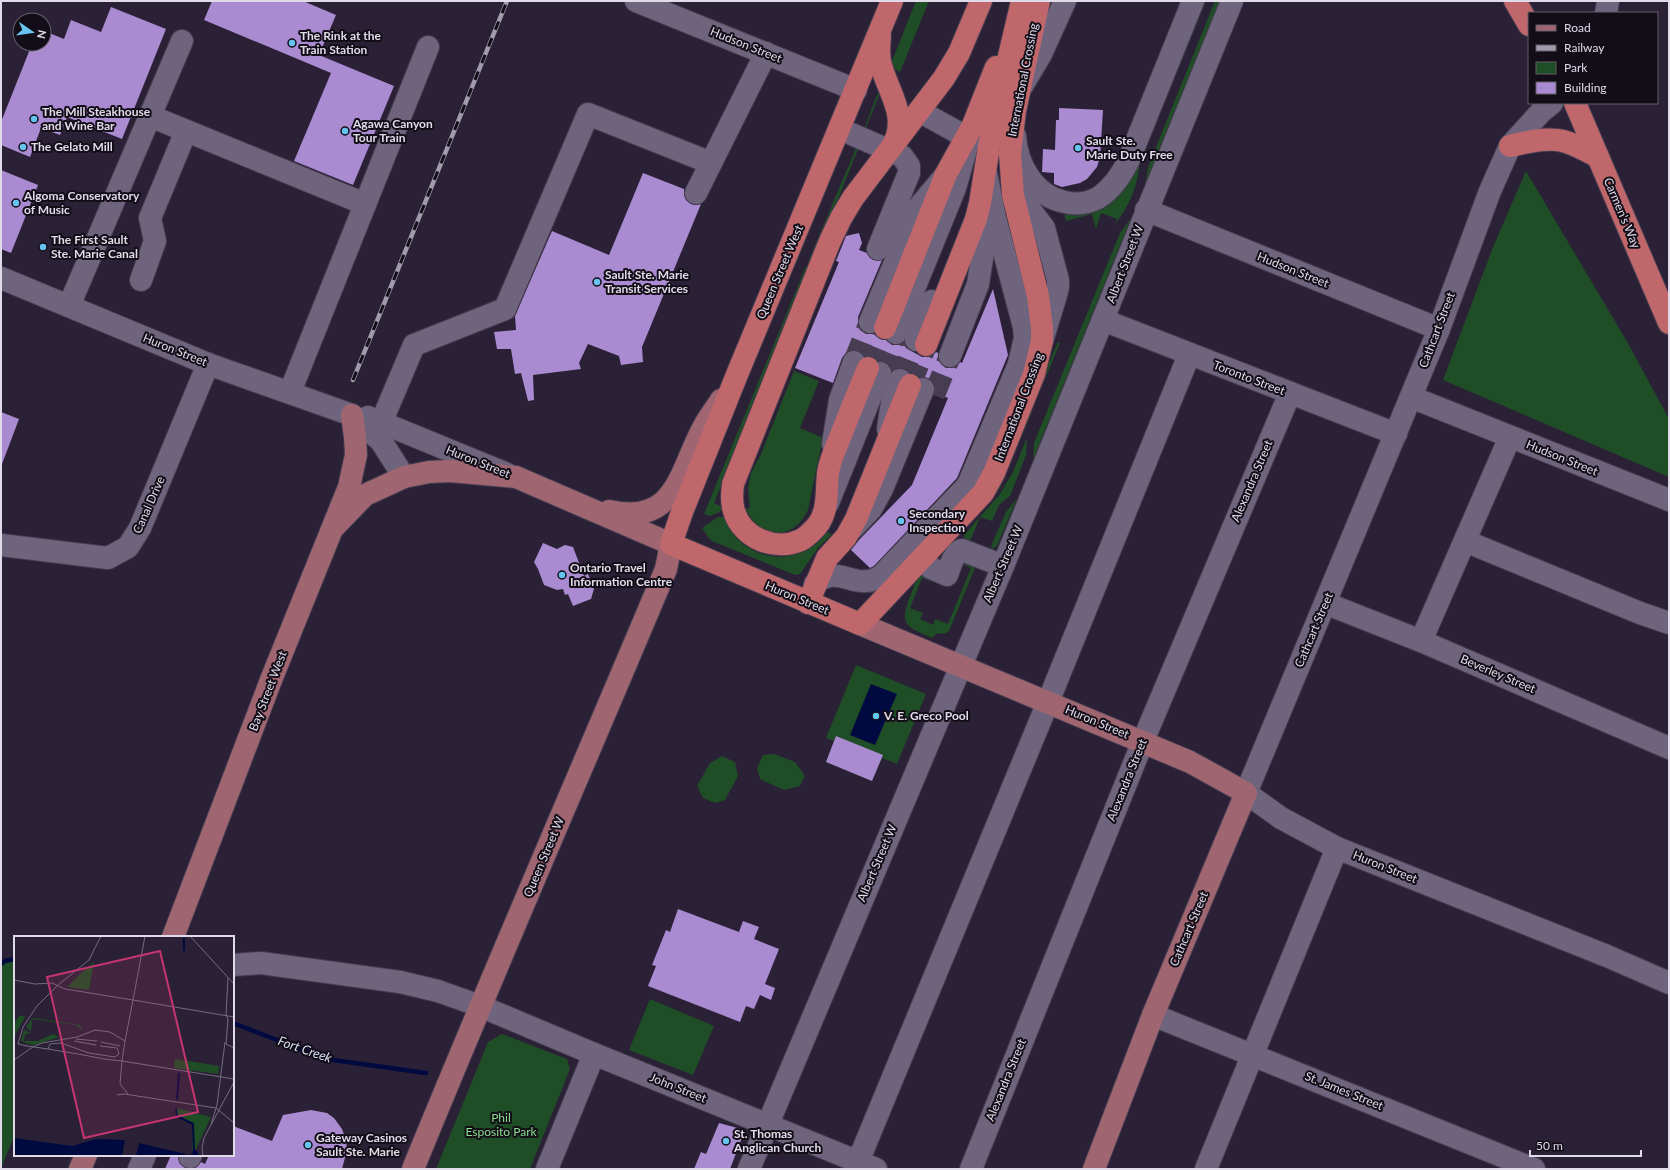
<svg xmlns="http://www.w3.org/2000/svg" width="1670" height="1170" font-family="Lato,sans-serif">
	<style>
		.green { fill: #1f4d25 }
		.water { fill: #000a41 }
		.lines { fill: none; stroke-linecap: round; stroke-linejoin: round }
		.stream { stroke: #000a41; stroke-width: 4.5 }
		.building { fill: #aa8ad0 }
		.minor-tunnel { stroke: #463d52; stroke-width: 22; stroke-dasharray: 22 11; stroke-linecap: butt }
		.highway-tunnel { stroke: #463d52; stroke-width: 22; stroke-dasharray: 22 11; stroke-linecap: butt }
		.minor-casing { stroke: #453c4f; stroke-width: 24 }
		.major-casing { stroke: #453c4f; stroke-width: 24 }
		.highway-casing { stroke: #453c4f; stroke-width: 24 }
		.minor { stroke: #6f647d; stroke-width: 22 }
		.major { stroke: #9f6672; stroke-width: 22 }
		.highway { stroke: #bf676b; stroke-width: 22 }
		.rail-casing { stroke: #a29bad; stroke-width: 4.5 }
		.rail { stroke: #120d17; stroke-width: 3; stroke-dasharray: 9; stroke-linecap: butt }
		.poi-dot { fill: #66c4ef; stroke: #120d17; stroke-width: 1.5 }
		.labels { text-anchor: middle; stroke-width: 4; stroke-linejoin: round; paint-order: stroke }
		.poi-label { font-size: 12px; font-weight: bold; fill: #e0dae9; stroke: #120d17; text-anchor: start }
		.street-label { font-size: 12px; fill: #e0dae9; stroke: #120d17 }
		.park-label { font-size: 12px; fill: #8ade90; stroke: #120d17 }
		.water-label { font-size: 13px; font-style: italic; fill: #d6e0f3; stroke: #120d17 }
		.inset-river { fill: none; stroke: #000a41; stroke-width: 2 }
		.inset-road { fill: none; stroke: #736b7e; stroke-width: 1 }
		.view { fill: #c63570; fill-opacity: 0.15; stroke: #c63570; stroke-width: 2 }
		.inset-edge { fill: none; stroke: #e0dae9; stroke-width: 2 }
	</style>
	<rect width="100%" height="100%" fill="#2b2137"/>
	<g class="green">
		<path d="M916,1H929L900,72L890,66Z"/>
		<path d="M1200,1H1206L1140,163C1137,187 1130,206 1114,225L1117,219L1101,213L1096,229L1092,214L1066,221L1064,213L1096,209Z"/>
		<path d="M1215,1H1220L1145,185L1148,167Z"/>
		<path d="M881,91L865,130L864,129L877,95Z"/>
		<path d="M857,146L859,147L812,263L808,262Z"/>
		<path d="M1526,171L1629,345L1669,419V477L1443,380L1493,247Z"/>
		<path d="M1131,218L1033,460L1034,443L1120,233Z"/>
		<path d="M806,266L810,267L714,503L722,507L720,512L710,516L704,514Z"/>
		<path d="M1058,342L1060,343L1037,398L1033,399Z"/>
		<path d="M794,371L819,381L800,428L823,438L808,510C794,541 760,540 746,509L750,508L748,488L751,473L761,454Z"/>
		<path d="M1029,408L1032,412L1000,488L990,501Z"/>
		<path d="M1027,437L1026,455L1010,496L999,505L992,521L980,517L969,544L965,541L964,535L1000,494L1013,472Z"/>
		<path d="M1017,498L997,546L992,549L991,546L1006,512Z"/>
		<path d="M718,517H725C727,523 730,529 733,534C746,551 777,565 797,552C806,547 815,538 823,531L832,534L818,548L800,574L795,575L712,541L708,537L702,528Z"/>
		<path d="M959,562L977,563L949,631L944,634L937,633L932,638C904,626 899,624 911,594C914,587 916,578 922,575L937,582H933L922,578L910,608L923,613L920,619L933,625L935,619L948,624L971,568Z"/>
		<path d="M856,665L926,694L897,764L882,758L872,781L826,762L834,741L826,738Z"/>
		<path d="M774,754L795,762L805,776L800,786L784,790L760,779L757,768L763,755Z"/>
		<path d="M722,756L735,762L738,776L725,800L715,803L703,798L697,786L710,763Z"/>
		<path d="M15,959V1135L1,1168V964L5,961Z"/>
		<path d="M650,999L714,1026L693,1075L629,1050Z"/>
		<path d="M502,1034L567,1059L570,1069L530,1169H436L488,1042Z"/>
	</g>
	<path class="water" d="M871,684L897,694L875,745L850,735Z"/>
	<g class="lines">
		<g class="stream">
			<path d="M1,964L5,961L15,959"/>
			<path d="M233,1023L326,1059L426,1073"/>
		</g>
	</g>
	<g class="building">
		<path d="M212,1H303L336,15L319,55L394,86L353,185L294,161L331,73L204,20Z"/>
		<path d="M111,7L166,29L122,139L67,117L60,135L41,128L30,157L1,145V122L32,44H44V31L64,39L71,20L101,32Z"/>
		<path d="M1059,108L1103,110L1100,157L1097,167L1087,179L1080,183L1062,187L1054,184V173L1042,172L1043,149L1055,150L1056,120H1059Z"/>
		<path d="M1,170L38,185L11,253L1,249Z"/>
		<path d="M643,173L684,189V194L686,200L691,204L696,205L701,204L642,347L643,362L621,365L619,356L588,344L579,363L581,369L533,375L534,400L528,401L521,373L515,374L511,349H497L494,332L516,330L515,316L552,231L609,255Z"/>
		<path d="M859,233L862,243L859,250L867,253L873,260H882L858,317V324L860,330L866,334L874,333L880,339L886,340L892,345H898L904,343L906,348L922,357H928L936,352L938,353V358L941,364L946,368H952L957,366L960,362L962,363L993,289L1008,355L957,478L874,566L870,568L851,550L859,540L912,485L948,398L935,393V387L933,382L928,378L920,377L904,368H897L892,370L890,365L885,362L878,361L872,356H865L858,350H852L846,353L842,358L833,383L795,368L839,262L836,261L846,236Z"/>
		<path d="M1,412L19,419L2,464H1Z"/>
		<path d="M543,543L557,549L565,545L573,547L584,576L588,574L594,589L591,599L573,606L568,594L565,595L563,589L557,590L544,585L538,569L534,562Z"/>
		<path d="M836,736L883,755L872,781L826,762Z"/>
		<path d="M678,909L739,932L743,921L759,927L754,939L779,949L765,984L775,988L771,1000L760,995L754,1009L746,1006L740,1022L648,986L656,966L652,965L666,930L670,932Z"/>
		<path d="M311,1110L327,1113L334,1118L342,1129L346,1140L347,1150L342,1169H192L197,1167L201,1162L205,1164L209,1155H233V1126L272,1141L283,1115Z"/>
		<path d="M719,1123L745,1130L730,1169H694L701,1152L706,1154Z"/>
		<path d="M171,1155H178L180,1164L188,1169H165Z"/>
	</g>
	<g class="lines">
		<g class="minor-tunnel">
			<path d="M854,362L870,322"/>
			<path d="M880,373L896,333"/>
			<path d="M900,380L916,340"/>
			<path d="M934,395L950,356"/>
		</g>
		<g class="highway-tunnel">
			<path d="M868,368L885,328"/>
			<path d="M910,385L926,345"/>
		</g>
		<defs>
			<g id="minor">
				<path d="M636,1L856,90"/>
				<path d="M1606,13L1608,1"/>
				<path d="M1022,86L1041,54L1065,1"/>
				<path d="M1552,103L1541,112L1510,146L1490,191L1439,329L1246,793L1281,818L1337,848L1607,956L1669,983"/>
				<path d="M919,111L966,137"/>
				<path d="M150,116L365,204"/>
				<path d="M840,129L902,156L909,166V173L878,249"/>
				<path d="M1015,136C1017,165 1034,196 1065,202C1076,205 1088,203 1098,198C1113,188 1123,173 1130,157L1193,1"/>
				<path d="M1013,180L1022,199L1044,228L1058,280V287L1056,295L1042,341"/>
				<path d="M696,193L766,53"/>
				<path d="M1146,210L1439,329"/>
				<path d="M1,278L208,364L352,415L381,441L404,477"/>
				<path d="M141,280L155,241L150,218L186,131"/>
				<path d="M69,306L182,41"/>
				<path d="M1103,320L1396,434"/>
				<path d="M870,322L918,208L944,177"/>
				<path d="M896,333L955,188L969,139"/>
				<path d="M916,340L932,301"/>
				<path d="M950,356L978,284L989,213"/>
				<path d="M290,392L428,47"/>
				<path d="M1411,397L1669,500"/>
				<path d="M368,417L507,474"/>
				<path d="M381,423L414,345L505,309L588,114L711,163"/>
				<path d="M888,429L892,402L900,380"/>
				<path d="M833,444L840,400L854,362"/>
				<path d="M828,503L880,373"/>
				<path d="M853,528L871,509L882,489L923,389"/>
				<path d="M1465,541L1640,613L1669,623"/>
				<path d="M1,545L108,558L128,547L140,528L208,364"/>
				<path d="M921,558L931,568L947,575C950,567 953,553 962,550L1003,566"/>
				<path d="M815,584C838,562 856,593 881,576L968,485L1019,364L1025,338L1024,327L995,218L986,173"/>
				<path d="M1325,603L1421,641L1669,748"/>
				<path d="M1421,641L1510,437"/>
				<path d="M233,965L261,963L400,982L438,991L480,1006L594,1054L876,1169"/>
				<path d="M1153,1015L1534,1169"/>
				<path d="M190,1157L191,1155"/>
				<path d="M139,1169L145,1155"/>
				<path d="M547,1169L594,1054"/>
				<path d="M749,1169L1003,566L1232,1"/>
				<path d="M855,1169L1048,702L1189,355"/>
				<path d="M971,1169L1143,741L1290,393"/>
				<path d="M1206,1169L1337,848"/>
			</g>
			<g id="major">
				<path d="M609,511C677,527 680,469 704,426C709,417 716,408 721,400"/>
				<path d="M333,528L365,495L376,490L404,477L429,472L450,471L516,477L671,544L666,569C582,769 495,968 413,1169"/>
				<path d="M860,624L1190,762L1246,793L1153,1015L1094,1169"/>
				<path d="M173,937L271,680L349,487L356,455L355,437L352,415"/>
				<path d="M80,1169L86,1155"/>
			</g>
			<g id="highway">
				<path d="M892,1L736,377L682,512L671,544L860,624L983,493L994,473L1034,374L1042,341V328L1038,296L1013,195L1010,154L1015,111L1039,1"/>
				<path d="M1515,1L1529,25"/>
				<path d="M880,37C879,47 878,56 881,65C888,92 908,115 894,143"/>
				<path d="M1575,103L1669,323"/>
				<path d="M1510,146C1526,142 1547,137 1563,141C1575,144 1587,151 1598,157"/>
				<path d="M885,328L946,174L973,125L996,67"/>
				<path d="M926,345L976,219L980,203L992,128L1022,1"/>
				<path d="M868,368C860,388 851,409 843,430C838,444 830,458 828,473C826,491 829,511 817,526C812,531 807,537 801,540C775,552 742,538 734,511C731,502 732,493 733,484L830,241L841,218L853,198L944,78L959,53L981,1"/>
				<path d="M808,603L827,558L846,537L856,519L910,385"/>
			</g>
		</defs>
		<use href="#minor" class="minor-casing"/>
		<use href="#major" class="major-casing"/>
		<use href="#highway" class="highway-casing"/>
		<use href="#minor" class="minor"/>
		<use href="#major" class="major"/>
		<use href="#highway" class="highway"/>
		<defs>
			<path id="rail" d="M353,380L507,1"/>
		</defs>
		<use href="#rail" class="rail-casing"/>
		<use href="#rail" class="rail"/>
	</g>
	<g class="poi-dot">
		<circle cx="292" cy="43" r="4"/>
		<circle cx="34" cy="119" r="4"/>
		<circle cx="345" cy="131" r="4"/>
		<circle cx="23" cy="147" r="4"/>
		<circle cx="1078" cy="148" r="4"/>
		<circle cx="16" cy="203" r="4"/>
		<circle cx="43" cy="247" r="4"/>
		<circle cx="597" cy="282" r="4"/>
		<circle cx="901" cy="521" r="4"/>
		<circle cx="562" cy="575" r="4"/>
		<circle cx="876" cy="716" r="4"/>
		<circle cx="726" cy="1141" r="4"/>
		<circle cx="308" cy="1145" r="4"/>
	</g>
	<g class="labels">
		<g class="poi-label">
			<text x="300" y="40">The Rink at the<tspan x="300" dy="14">Train Station</tspan></text>
			<text x="42" y="116">The Mill Steakhouse<tspan x="42" dy="14">and Wine Bar</tspan></text>
			<text x="353" y="128">Agawa Canyon<tspan x="353" dy="14">Tour Train</tspan></text>
			<text x="1086" y="145">Sault Ste.<tspan x="1086" dy="14">Marie Duty Free</tspan></text>
			<text x="31" y="151">The Gelato Mill</text>
			<text x="24" y="200">Algoma Conservatory<tspan x="24" dy="14">of Music</tspan></text>
			<text x="51" y="244">The First Sault<tspan x="51" dy="14">Ste. Marie Canal</tspan></text>
			<text x="605" y="279">Sault Ste. Marie<tspan x="605" dy="14">Transit Services</tspan></text>
			<text x="909" y="518">Secondary<tspan x="909" dy="14">Inspection</tspan></text>
			<text x="570" y="572">Ontario Travel<tspan x="570" dy="14">Information Centre</tspan></text>
			<text x="884" y="720">V. E. Greco Pool</text>
			<text x="734" y="1138">St. Thomas<tspan x="734" dy="14">Anglican Church</tspan></text>
			<text x="316" y="1142">Gateway Casinos<tspan x="316" dy="14">Sault Ste. Marie</tspan></text>
		</g>
		<g class="street-label">
			<text transform="translate(746 45) rotate(22)" y="4">Hudson Street</text>
			<text transform="translate(1023 80) rotate(-79)" y="4">International Crossing</text>
			<text transform="translate(1622 213) rotate(67)" y="4">Carmen's Way</text>
			<text transform="translate(1125 264) rotate(-69)" y="4">Albert Street W</text>
			<text transform="translate(1293 270) rotate(22)" y="4">Hudson Street</text>
			<text transform="translate(780 272) rotate(-67)" y="4">Queen Street West</text>
			<text transform="translate(1437 330) rotate(-69)" y="4">Cathcart Street</text>
			<text transform="translate(175 350) rotate(22)" y="4">Huron Street</text>
			<text transform="translate(1249 378) rotate(21)" y="4">Toronto Street</text>
			<text transform="translate(1019 407) rotate(-69)" y="4">International Crossing</text>
			<text transform="translate(1562 458) rotate(22)" y="4">Hudson Street</text>
			<text transform="translate(478 462) rotate(22)" y="4">Huron Street</text>
			<text transform="translate(1252 481) rotate(-67)" y="4">Alexandra Street</text>
			<text transform="translate(149 505) rotate(-66)" y="4">Canal Drive</text>
			<text transform="translate(1003 564) rotate(-67)" y="4">Albert Street W</text>
			<text transform="translate(797 598) rotate(23)" y="4">Huron Street</text>
			<text transform="translate(1314 630) rotate(-67)" y="4">Cathcart Street</text>
			<text transform="translate(1498 674) rotate(23)" y="4">Beverley Street</text>
			<text transform="translate(268 691) rotate(-69)" y="4">Bay Street West</text>
			<text transform="translate(1097 722) rotate(23)" y="4">Huron Street</text>
			<text transform="translate(1127 780) rotate(-68)" y="4">Alexandra Street</text>
			<text transform="translate(544 857) rotate(-67)" y="4">Queen Street W</text>
			<text transform="translate(877 863) rotate(-67)" y="4">Albert Street W</text>
			<text transform="translate(1385 867) rotate(22)" y="4">Huron Street</text>
			<text transform="translate(1189 929) rotate(-67)" y="4">Cathcart Street</text>
			<text transform="translate(1006 1080) rotate(-68)" y="4">Alexandra Street</text>
			<text transform="translate(678 1088) rotate(22)" y="4">John Street</text>
			<text transform="translate(1344 1091) rotate(22)" y="4">St. James Street</text>
		</g>
		<g class="park-label">
			<text x="501" y="1122">Phil<tspan x="501" dy="14">Esposito Park</tspan></text>
		</g>
		<g class="water-label">
			<text transform="translate(305 1049) rotate(19)" y="5">Fort Creek</text>
		</g>
	</g>
	<g transform="translate(14 936)">
		<rect width="220" height="220" fill="#2b2137"/>
		<path d="M80,26L75,54L53,51L67,37ZM6,79L11,81L0,101V88ZM19,82L66,89L68,94L62,89L18,83L17,95L12,90ZM10,94L17,97L11,98L10,105H24L39,98L45,101L20,109L12,107L7,104ZM161,123L205,130L204,138L160,132ZM162,172L197,181L182,213L179,215L178,212L179,188L163,180Z" fill="#1f4d25"/>
		<path d="M0,202L58,210L82,203L111,204L108,220H0ZM125,207L176,219L182,214L186,220H122Z" fill="#000a41"/>
		<path class="inset-river" d="M170,2V15M163,164L165,137M162,172L163,180L179,188L180,217"/>
		<path class="inset-road" d="M176,0L220,48M0,44L21,48L38,47L51,53L119,64L131,0M212,79L214,42M212,79L214,83L212,108L220,112M62,103L83,105M60,105L82,109M111,105L119,64L220,81M87,106L106,110M34,113L36,108L47,107L75,117L101,121L105,118L103,112L86,110M0,124L16,113L19,111L23,109L28,107L63,101L81,94L96,96L111,105L108,125L90,123L64,118L34,113L13,110L4,108L9,91L23,70L44,49L75,24L87,0M114,158L106,148L108,125L220,143M103,159L110,158L202,172L220,187M197,188L203,169L211,106M189,220L188,212L190,202L220,146"/>
		<path class="view" d="M146,15L184,176L70,202L33,41Z"/>
		<rect width="220" height="220" class="inset-edge"/>
	</g>
	<rect width="1670" height="1170" fill="none" stroke="#e0dae9" stroke-width="4"/>
	<rect x="1528" y="12" width="130" height="92" fill="#120d17" stroke="#645f6b"/>
	<rect x="1536" y="25" width="20" height="6" fill="#9f6672" stroke="#645f6b"/>
	<text x="1564" y="32" font-size="12" fill="#e0dae9">Road</text>
	<rect x="1536" y="45" width="20" height="6" fill="#a29bad" stroke="#645f6b"/>
	<text x="1564" y="52" font-size="12" fill="#e0dae9">Railway</text>
	<rect x="1536" y="62" width="20" height="12" fill="#1f4d25" stroke="#645f6b"/>
	<text x="1564" y="72" font-size="12" fill="#e0dae9">Park</text>
	<rect x="1536" y="82" width="20" height="12" fill="#aa8ad0" stroke="#645f6b"/>
	<text x="1564" y="92" font-size="12" fill="#e0dae9">Building</text>
	<g transform="translate(32 32) rotate(103)"><circle r="19" fill="#120d17" stroke="#645f6b"/>
	<path d="M0-3L7 15L0 10L-7 15Z" fill="#66c4ef"/>
	<text y="-6" font-size="11" font-weight="bold" text-anchor="middle" fill="#e0dae9">N</text>
	</g>
	<path d="M1530 1150v6h111v-6" fill="none" stroke="#e0dae9" stroke-width="2"/>
	<text x="1536" y="1150" font-size="12" fill="#e0dae9" stroke="#120d17" stroke-width="3" paint-order="stroke">50 m</text>
</svg>
